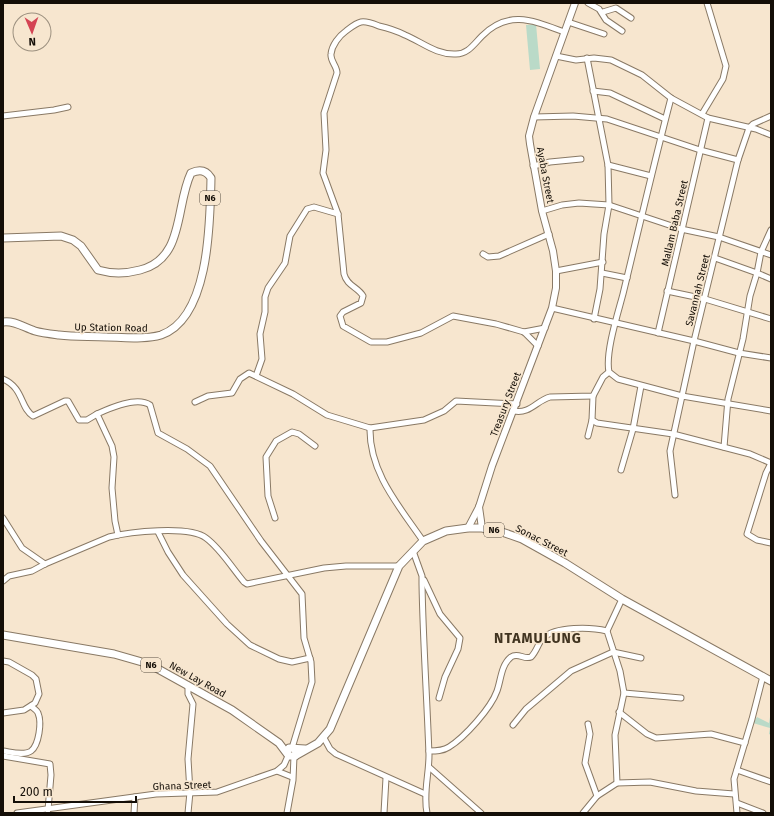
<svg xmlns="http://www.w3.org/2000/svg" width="774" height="816" font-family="'Fira Sans',sans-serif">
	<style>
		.green { fill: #badac8 }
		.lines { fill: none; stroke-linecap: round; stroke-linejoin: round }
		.minor-casing { stroke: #897965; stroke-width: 7 }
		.major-casing { stroke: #897965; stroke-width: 8 }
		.highway-casing { stroke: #897965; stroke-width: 9 }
		.minor { stroke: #fff; stroke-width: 5 }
		.major { stroke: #fff; stroke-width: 6 }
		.highway { stroke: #fff; stroke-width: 7 }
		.labels { text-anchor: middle; stroke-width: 3.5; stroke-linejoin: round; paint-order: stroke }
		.shield { fill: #f7e6cf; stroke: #584f43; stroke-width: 1 }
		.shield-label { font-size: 9px; font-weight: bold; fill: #140e07 }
		.street-label { font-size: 10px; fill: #140e07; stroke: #f7e6cf }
		.district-label { font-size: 14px; font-weight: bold; letter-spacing: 1px; fill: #413421; stroke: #f7e6cf }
	</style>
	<rect width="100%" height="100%" fill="#f7e6cf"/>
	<g class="green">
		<path d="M536,24L540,69L530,70L526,25Z"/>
		<path d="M771,711V735L769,734L770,728L753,723L757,717L769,723Z"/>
	</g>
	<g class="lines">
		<defs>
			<g id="minor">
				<path d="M588,3L599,9L606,20L622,31"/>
				<path d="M603,12L616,8L631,18"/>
				<path d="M568,22L604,34"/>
				<path d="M556,56L576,60L594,58L611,60L642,75L671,98L708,118L756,129L771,135"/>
				<path d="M587,58L608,165L609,205L604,234L600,289L594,319"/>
				<path d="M593,91L610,93L665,119"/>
				<path d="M671,98C654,163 639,228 623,294C618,313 605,353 609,372L618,379L682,396L771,411"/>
				<path d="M702,114L723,79L726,66L707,3"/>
				<path d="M3,116L54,110L68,107"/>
				<path d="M534,117L573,116L607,119L700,150L738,160"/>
				<path d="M608,165L651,176"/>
				<path d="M533,166L550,162L581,159"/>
				<path d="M542,211L562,205L579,203L609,205L681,229L719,237L771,255"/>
				<path d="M771,230L761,252L757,273L771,279"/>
				<path d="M483,254L488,257L499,256L549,234"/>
				<path d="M715,258L757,273L750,296L743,339L728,399L724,447"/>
				<path d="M556,271L603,262"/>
				<path d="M602,273L627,278"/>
				<path d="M667,291L705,299L771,319"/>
				<path d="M552,308L694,341L738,160L749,128L753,124L771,116"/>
				<path d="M524,332L545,328"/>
				<path d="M658,333L708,118"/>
				<path d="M538,346L524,332L496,324L453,316L421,333L387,342H371L343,326L340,316L343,312L361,303L363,296C358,287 347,286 344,274L338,214L323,173L326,150L324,113L337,73C337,66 330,61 331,54C332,45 339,36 346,31C350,28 356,23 361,22C367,21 374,24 379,26C388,28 397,31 405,35C422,42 436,55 456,54C468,54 474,44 482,36C509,9 534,21 564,32"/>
				<path d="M256,376L262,359L260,334L265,312V297L268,288L285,263L290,236L307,209L314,207L338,214"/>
				<path d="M3,379C24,388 20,408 33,416L65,401H68L79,420H87L97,414"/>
				<path d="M593,396L592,420L597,423L673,434L750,454L771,463"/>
				<path d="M195,402L208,396L232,393L240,379L249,373L293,394L327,415L370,428L424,420L444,411L456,401L517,404"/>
				<path d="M514,411C530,414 536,401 550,397L593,396L603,377L609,372"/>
				<path d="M370,428C369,472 399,506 423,541"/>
				<path d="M588,436L592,420"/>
				<path d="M771,463L766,473L747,534L757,540L771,543"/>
				<path d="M621,470L633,429L641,386"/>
				<path d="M675,495L670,451L694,341L739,353L771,358"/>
				<path d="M3,518L22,548L45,564"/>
				<path d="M275,518L268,496L266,457L276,441L292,432L299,434L315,446"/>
				<path d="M158,532L168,552L183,575L227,624L250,645L279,659L292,662L310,658"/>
				<path d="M118,535L115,521L112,488L114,457L112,446L97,414C110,408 137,396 150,405L158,433L187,449L210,466L261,541L302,594L304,638L311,662L312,682L292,748"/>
				<path d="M413,551L422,576V584C423,641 427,698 429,755C429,775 423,794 427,813"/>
				<path d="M424,580L440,614L460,638L458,649L445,677L439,698"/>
				<path d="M3,581L9,576L32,571L45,564L109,537C129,532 189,525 206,538C221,549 232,568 244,582L247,584L324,568L346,566H399"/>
				<path d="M607,631L622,599"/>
				<path d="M3,661L9,662L32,675L36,679L39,694L35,703L24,710L3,713"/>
				<path d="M188,685V694L193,704L188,759L190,792L188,813"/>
				<path d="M624,693L681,698"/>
				<path d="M619,712L647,734L656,738L711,734L745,743"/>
				<path d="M588,724L590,734L585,763L597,796"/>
				<path d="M513,725L526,709L571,671L613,652L641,658"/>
				<path d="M324,738L330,749L336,754L425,794"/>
				<path d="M3,751C11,752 24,756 31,751C39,745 42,722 38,713C37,710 33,708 31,706"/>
				<path d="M429,751C436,751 443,751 449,747C465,737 491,708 497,691C501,680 501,665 511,657C518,652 524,660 531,657C537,651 538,643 543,638C556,626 591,627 607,631L620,671L624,693L615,735L617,783"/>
				<path d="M3,756L50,764L51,775L48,810"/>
				<path d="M429,767L481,813"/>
				<path d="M737,770L771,782"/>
				<path d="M277,771L292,777"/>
				<path d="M737,803L763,813"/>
				<path d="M17,813L156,794L217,792L277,771L284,765L288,756"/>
				<path d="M134,813L135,797"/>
				<path d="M287,813L293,780L294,756"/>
				<path d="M384,813L386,778"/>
				<path d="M583,813L597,796L617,783L650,782L696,791L734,794"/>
				<path d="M737,813L734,779L752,719L763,676"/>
			</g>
			<g id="major">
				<path d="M479,507L482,528"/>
				<path d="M468,528L479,507L492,466L552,308L556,288V271L553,251L542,211L530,144L529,136L534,117L575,3"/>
			</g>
			<g id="highway">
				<path d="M3,238L61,236L73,240L81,246L98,270C112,274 125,274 140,270C185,259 175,206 191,173C200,169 206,170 211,178C210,221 210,318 161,335C144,340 124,337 107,337C91,336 75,337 59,335C51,334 42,333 35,331C25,328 14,320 3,322"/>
				<path d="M3,635L114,654L149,664L232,710L279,743L288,755"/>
				<path d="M294,749L296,751L295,756H289L287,752L289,748L305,749"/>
				<path d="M295,756L318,743L330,729L399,566L423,541L446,531L468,528H482L502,532L522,539L565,563L622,599L771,681"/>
			</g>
		</defs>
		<use href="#minor" class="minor-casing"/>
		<use href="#major" class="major-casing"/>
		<use href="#highway" class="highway-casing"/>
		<use href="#minor" class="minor"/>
		<use href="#major" class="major"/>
		<use href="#highway" class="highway"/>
	</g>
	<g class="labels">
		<g class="shield">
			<rect x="200" y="191" width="20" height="14" rx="3"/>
			<rect x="484" y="523" width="20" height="14" rx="3"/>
			<rect x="141" y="658" width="20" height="14" rx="3"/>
		</g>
		<g class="shield-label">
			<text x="210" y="201">N6</text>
			<text x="494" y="533">N6</text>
			<text x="151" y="668">N6</text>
		</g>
		<g class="street-label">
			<text transform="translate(546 175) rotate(79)" y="4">Ayaba Street</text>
			<text transform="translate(674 223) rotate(-77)" y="4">Mallam Baba Street</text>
			<text transform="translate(697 290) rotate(-76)" y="4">Savannah Street</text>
			<text transform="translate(111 327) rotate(1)" y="4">Up Station Road</text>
			<text transform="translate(505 404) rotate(-69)" y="4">Treasury Street</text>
			<text transform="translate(542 540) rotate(27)" y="4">Sonac Street</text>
			<text transform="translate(198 679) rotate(29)" y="4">New Lay Road</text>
			<text transform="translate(182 785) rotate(-2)" y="4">Ghana Street</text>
		</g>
		<g class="district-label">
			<text x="538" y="643">NTAMULUNG</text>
		</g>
	</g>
	<rect width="774" height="816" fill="none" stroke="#140e07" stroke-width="8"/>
	<g transform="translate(32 32) rotate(178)"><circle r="19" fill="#f7e6cf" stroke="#9c907f"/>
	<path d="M0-3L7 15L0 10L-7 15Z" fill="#d44454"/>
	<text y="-6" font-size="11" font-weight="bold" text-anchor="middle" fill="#140e07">N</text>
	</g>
	<path d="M14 796v6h122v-6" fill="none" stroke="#140e07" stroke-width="2"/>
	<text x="20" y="796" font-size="12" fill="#140e07" stroke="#f7e6cf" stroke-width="3" paint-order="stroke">200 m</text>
</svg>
